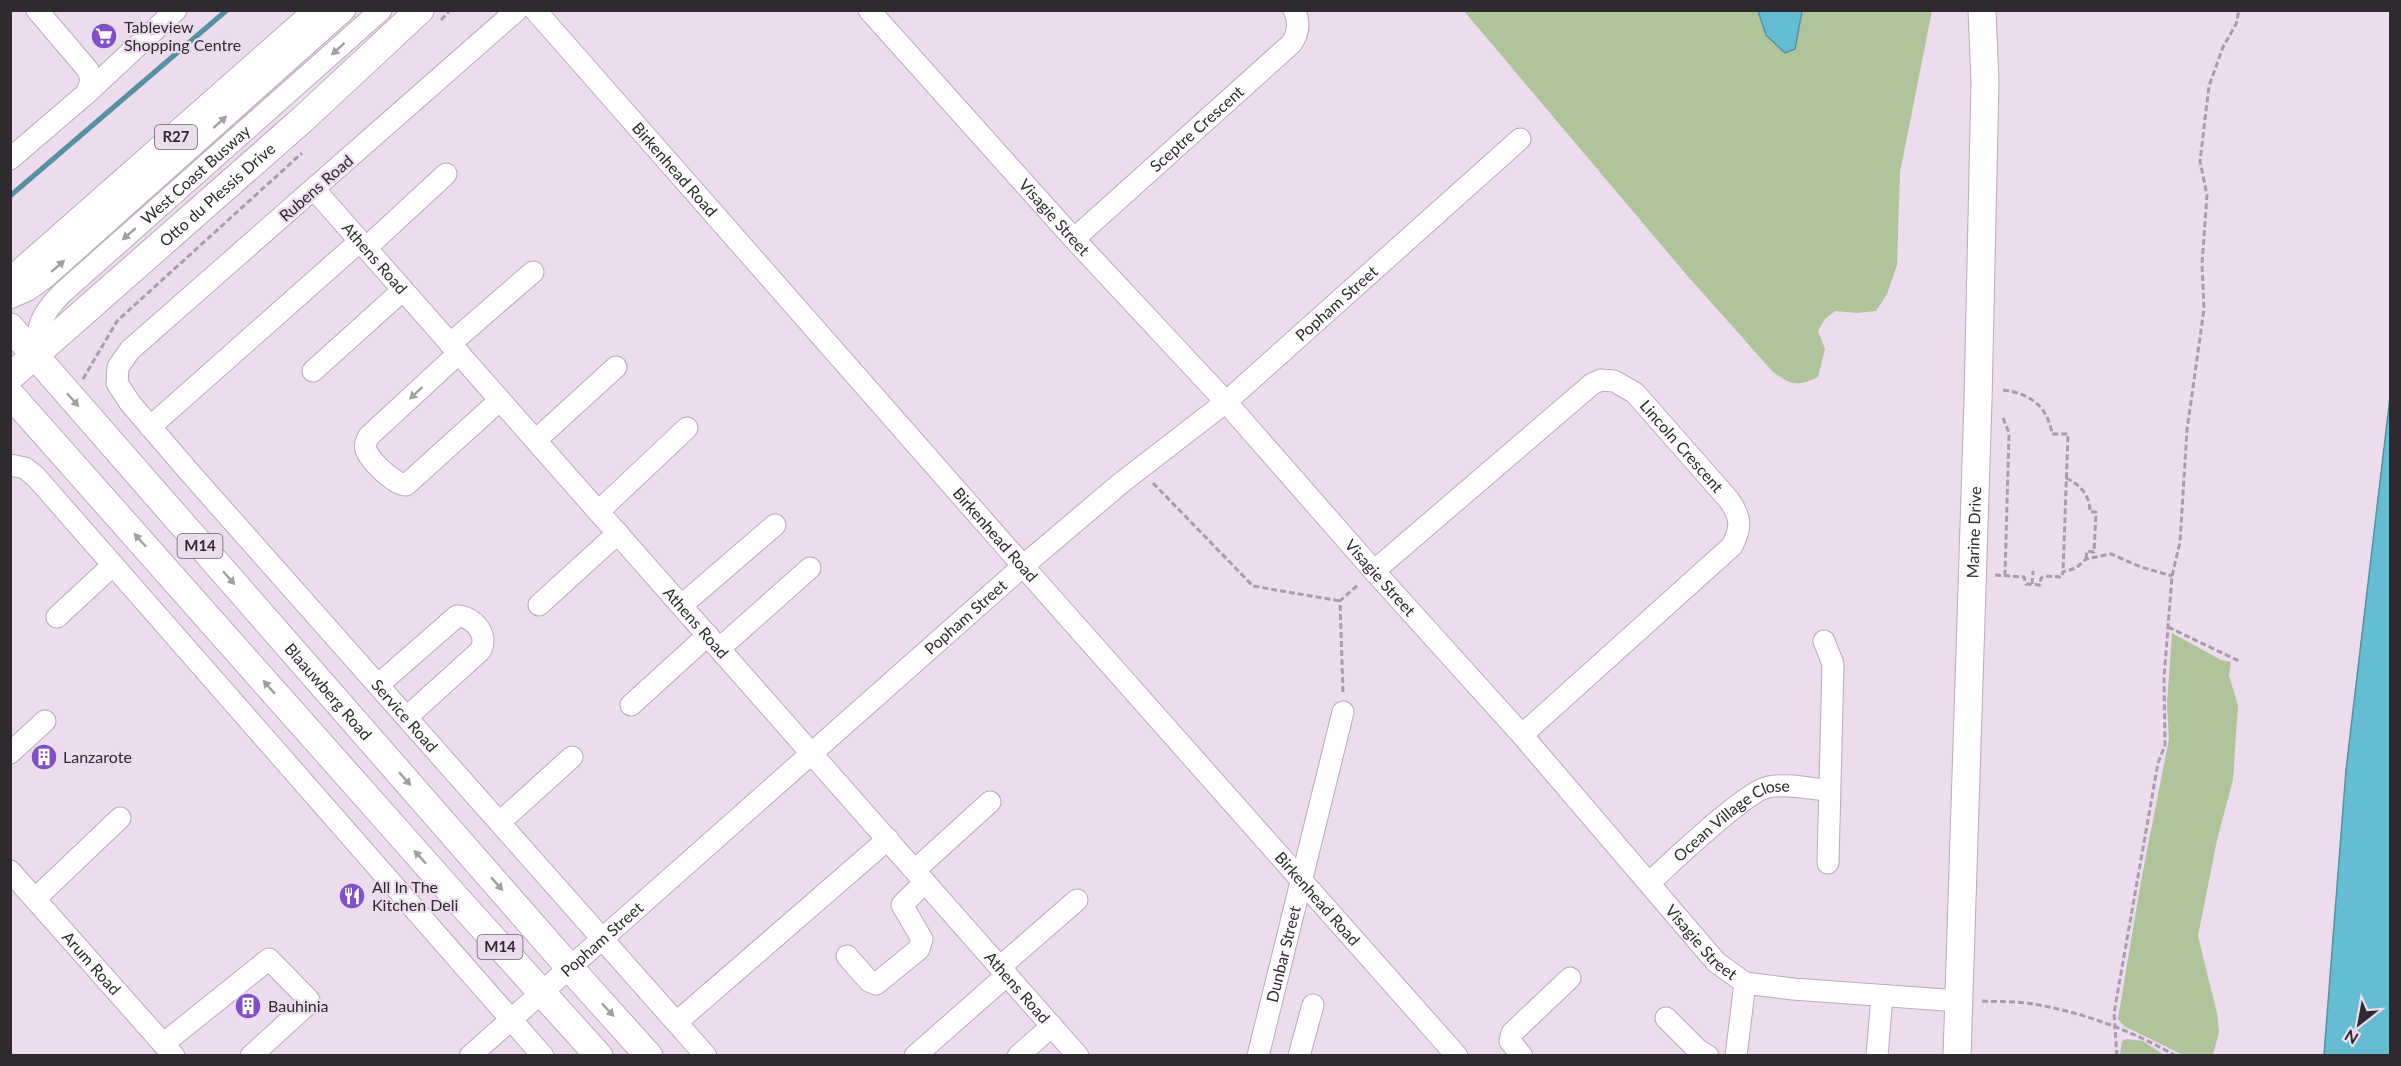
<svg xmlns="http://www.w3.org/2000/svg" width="2401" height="1066" font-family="Lato,sans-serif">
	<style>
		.green { fill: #b0c499 }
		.water { fill: #65bdd3; stroke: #5591a2; stroke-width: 1.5 }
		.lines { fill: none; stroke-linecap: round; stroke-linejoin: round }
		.stream { stroke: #5591a2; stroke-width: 5 }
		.minor-casing { stroke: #baaabc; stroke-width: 23 }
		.major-casing { stroke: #baaabc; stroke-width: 29 }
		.path { stroke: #a99caa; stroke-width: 3; stroke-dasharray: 6 3; stroke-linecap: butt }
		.minor { stroke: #fff; stroke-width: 21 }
		.major { stroke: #fff; stroke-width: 27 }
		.oneway { fill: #a19fa2 }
		.labels { text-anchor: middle; stroke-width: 4.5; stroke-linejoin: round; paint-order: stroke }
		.shield { fill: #ecdcee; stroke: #685f69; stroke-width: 1.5 }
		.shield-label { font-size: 15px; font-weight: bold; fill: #2f2930 }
		.poi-label { font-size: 16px; fill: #2f2930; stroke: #ecdcee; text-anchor: start }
		.street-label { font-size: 16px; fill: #2f2930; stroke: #ecdcee }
	</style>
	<rect width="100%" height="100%" fill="#ecdcee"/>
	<g class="green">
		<path d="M1464,11H1758L1766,35L1795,49L1802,11H1932L1900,172L1897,265L1887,294L1876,311L1857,313L1835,311L1825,319L1818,331L1825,349L1818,377C1797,387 1791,385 1773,372L1685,273Z"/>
		<path d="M2172,633L2221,660L2231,662L2229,676L2238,705L2233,780L2217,840L2198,936L2217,1013L2219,1032L2213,1055H2183L2124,1026L2118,1019L2141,881L2169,739L2167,704Z"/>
		<path d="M2127,1039L2143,1041L2164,1055H2120L2122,1041Z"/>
	</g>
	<g class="water">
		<path d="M1758,11H1802L1795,49L1785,53L1766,35Z"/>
		<path d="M2390,397V1055H2324L2346,770Z"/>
	</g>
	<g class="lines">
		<path class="stream" d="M10,196L227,10"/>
		<defs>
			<g id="minor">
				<path id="s1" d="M517,10L130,350L118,367L117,383L130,403L191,474L706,1056"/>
				<path id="s2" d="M535,10L1023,566L1457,1056"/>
				<path id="s3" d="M869,10L1074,239L1226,402L1374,571L1522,735L1716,962L1745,983L1793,989L1959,1001"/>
				<path d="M87,93L176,10"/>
				<path d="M10,159L87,93L91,80L88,70L37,10"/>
				<path id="s4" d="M314,189L1078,1056"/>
				<path id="s5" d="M1074,239L1291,44C1299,33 1300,22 1294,10"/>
				<path d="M366,248L446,174"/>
				<path d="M10,298L28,290L46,277L345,10"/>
				<path d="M450,344L533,272"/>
				<path d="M459,353L369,436C367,440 364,444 366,450C370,461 395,485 406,485L500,400"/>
				<path id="s6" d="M36,355C37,325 41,315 61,294L381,10"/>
				<path d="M313,371L403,290"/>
				<path d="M150,427L360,241"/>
				<path d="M536,440L616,367"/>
				<path d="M10,465L25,468L36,477L543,1056"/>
				<path d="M599,511L687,428"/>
				<path id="s7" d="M1374,571L1592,384L1601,380L1614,381L1635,393L1729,500C1741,517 1742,527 1732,546L1522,735"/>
				<path d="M539,605L618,533"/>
				<path d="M682,605L775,525"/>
				<path d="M57,617L113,565"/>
				<path d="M1824,641L1833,664L1828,863"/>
				<path d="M720,648L810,568"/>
				<path d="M378,685L457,616C473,616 490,635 480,651L407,717"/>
				<path d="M631,705L708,635"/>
				<path d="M10,753L45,721"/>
				<path d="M500,822L572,757"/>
				<path d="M915,870L990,802"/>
				<path id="s8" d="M10,871L174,1056"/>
				<path id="s9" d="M1649,883C1670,864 1746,791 1768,787C1787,783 1810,789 1828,790"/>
				<path d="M35,899L120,818"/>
				<path d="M847,956L869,981L876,984L919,949L922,939L902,905L925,882"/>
				<path d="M1000,967L1077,900"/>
				<path d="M1666,1018L1698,1050L1708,1056"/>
				<path d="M677,1022L888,839"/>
				<path d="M163,1044L269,959L309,1000V1003L251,1056"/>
				<path id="s10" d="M470,1056L1023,566L1121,483L1226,402L1520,139"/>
				<path d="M915,1056L1007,975"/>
				<path d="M1018,1056L1052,1026"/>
				<path id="s11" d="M1258,1056L1343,712"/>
				<path d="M1299,1056L1313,1005"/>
				<path d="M1522,1056L1510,1041L1512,1033L1570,978"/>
				<path d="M1736,1056L1745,983"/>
				<path d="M1877,1056L1882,996"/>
			</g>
			<g id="major">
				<path d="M10,282L319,10"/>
				<path id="s12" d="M10,327L569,967L649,1056"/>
				<path id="s13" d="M10,377L303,119L420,10"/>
				<path d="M10,394L459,901L599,1056"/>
				<path id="s14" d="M1957,1056L1978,401L1985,81L1982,10"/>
			</g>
		</defs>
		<use href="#minor" class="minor-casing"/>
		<use href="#major" class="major-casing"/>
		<g class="path">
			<path d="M441,20L450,10"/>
			<path d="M83,379L117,321L302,153"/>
			<path d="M2003,390C2029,393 2048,406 2052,434H2068L2063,572"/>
			<path d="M2003,418L2009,433L2005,575"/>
			<path d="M2066,478C2081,485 2090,496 2090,512H2096L2094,552L2087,551L2086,559"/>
			<path d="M1153,483L1253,586L1340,601"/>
			<path d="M1995,575L2024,577L2026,584L2040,585L2041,578L2045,576L2062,577L2063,572L2076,568L2086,559L2111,554L2141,567L2172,576"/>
			<path d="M2032,584L2033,571"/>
			<path d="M2168,627L2239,661"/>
			<path d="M1343,692L1340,601L1359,584"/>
			<path d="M1982,1001C1999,1002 2016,1001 2033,1004C2082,1012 2133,1031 2176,1056"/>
			<path d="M2117,1056L2114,1013L2158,763L2165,745L2164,678L2172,576L2180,542L2187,430L2204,309L2202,264L2207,195L2200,161L2209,86L2223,47L2236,24L2239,10"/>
		</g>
		<use href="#minor" class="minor"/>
		<use href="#major" class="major"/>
	</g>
	<defs><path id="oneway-solid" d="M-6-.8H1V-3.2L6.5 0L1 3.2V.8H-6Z" transform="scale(1.5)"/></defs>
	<g class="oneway">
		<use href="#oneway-solid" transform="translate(338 49) rotate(138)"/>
		<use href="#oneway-solid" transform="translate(220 122) rotate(-42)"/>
		<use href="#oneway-solid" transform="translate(129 234) rotate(139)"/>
		<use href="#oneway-solid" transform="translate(58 266) rotate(-41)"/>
		<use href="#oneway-solid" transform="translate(416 393) rotate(137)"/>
		<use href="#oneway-solid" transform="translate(73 400) rotate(49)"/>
		<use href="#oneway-solid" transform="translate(140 540) rotate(-132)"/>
		<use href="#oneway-solid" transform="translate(229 578) rotate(49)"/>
		<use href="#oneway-solid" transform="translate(269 687) rotate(-131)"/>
		<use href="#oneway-solid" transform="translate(405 779) rotate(49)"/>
		<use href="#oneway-solid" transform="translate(420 857) rotate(-132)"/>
		<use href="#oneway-solid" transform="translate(497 884) rotate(49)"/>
		<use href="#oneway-solid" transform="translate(608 1010) rotate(47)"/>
	</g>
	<defs>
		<symbol id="supermarket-disc" viewBox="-11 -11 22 22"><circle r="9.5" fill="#8050c9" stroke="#ecdcee"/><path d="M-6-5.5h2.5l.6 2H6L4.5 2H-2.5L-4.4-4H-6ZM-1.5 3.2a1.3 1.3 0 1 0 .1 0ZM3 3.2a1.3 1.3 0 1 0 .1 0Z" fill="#fff"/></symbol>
		<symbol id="building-disc" viewBox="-11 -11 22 22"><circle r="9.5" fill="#8050c9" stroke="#ecdcee"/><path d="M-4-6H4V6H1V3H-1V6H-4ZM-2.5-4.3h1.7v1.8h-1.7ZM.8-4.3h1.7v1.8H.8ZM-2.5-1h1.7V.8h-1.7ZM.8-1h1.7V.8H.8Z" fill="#fff"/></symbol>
		<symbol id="restaurant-disc" viewBox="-11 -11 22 22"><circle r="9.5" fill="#8050c9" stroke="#ecdcee"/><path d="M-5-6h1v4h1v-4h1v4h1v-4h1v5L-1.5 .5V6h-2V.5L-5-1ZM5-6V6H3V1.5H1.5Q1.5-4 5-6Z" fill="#fff"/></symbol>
	</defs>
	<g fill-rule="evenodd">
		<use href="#supermarket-disc" x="89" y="21" width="30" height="30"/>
		<use href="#building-disc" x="29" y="742" width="30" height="30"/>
		<use href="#restaurant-disc" x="337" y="881" width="30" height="30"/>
		<use href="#building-disc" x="233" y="991" width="30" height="30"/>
	</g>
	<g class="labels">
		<g class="shield">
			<rect x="155" y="125" width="42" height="24" rx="4.5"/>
			<rect x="177.5" y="534" width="45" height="24" rx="4.5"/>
			<rect x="477.5" y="935" width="45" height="24" rx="4.5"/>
		</g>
		<g class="shield-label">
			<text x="176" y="142">R27</text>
			<text x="200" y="551">M14</text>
			<text x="500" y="952">M14</text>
		</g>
		<g class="poi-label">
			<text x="124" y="33">Tableview<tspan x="124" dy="18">Shopping Centre</tspan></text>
			<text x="63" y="763">Lanzarote</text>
			<text x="372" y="893">All In The<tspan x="372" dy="18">Kitchen Deli</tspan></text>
			<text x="268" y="1012">Bauhinia</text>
		</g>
		<g class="street-label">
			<text dy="6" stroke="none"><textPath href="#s5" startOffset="165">Sceptre Crescent</textPath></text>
			<text dy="6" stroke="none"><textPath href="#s2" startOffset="212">Birkenhead Road</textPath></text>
			<text dy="6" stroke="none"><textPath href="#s6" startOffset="248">West Coast Busway</textPath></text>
			<text transform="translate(316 188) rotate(-41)" y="6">Rubens Road</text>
			<text dy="6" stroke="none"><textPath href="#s13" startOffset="276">Otto du Plessis Drive</textPath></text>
			<text dy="6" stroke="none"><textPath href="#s3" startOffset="278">Visagie Street</textPath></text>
			<text dy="6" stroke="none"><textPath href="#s4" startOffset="92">Athens Road</textPath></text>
			<text dy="6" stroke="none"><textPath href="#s10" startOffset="1148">Popham Street</textPath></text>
			<text dy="6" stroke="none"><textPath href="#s7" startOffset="405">Lincoln Crescent</textPath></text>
			<text dy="6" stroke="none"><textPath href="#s14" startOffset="524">Marine Drive</textPath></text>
			<text dy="6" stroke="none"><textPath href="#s2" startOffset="698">Birkenhead Road</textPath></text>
			<text dy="6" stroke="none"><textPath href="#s3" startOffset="764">Visagie Street</textPath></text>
			<text dy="6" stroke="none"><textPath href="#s10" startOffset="662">Popham Street</textPath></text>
			<text dy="6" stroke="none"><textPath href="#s4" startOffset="578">Athens Road</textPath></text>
			<text dy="6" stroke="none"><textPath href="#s12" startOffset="484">Blaauwberg Road</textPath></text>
			<text dy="6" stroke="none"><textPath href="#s1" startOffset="992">Service Road</textPath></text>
			<text dy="6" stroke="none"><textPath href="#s9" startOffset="106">Ocean Village Close</textPath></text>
			<text dy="6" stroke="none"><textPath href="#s2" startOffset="1184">Birkenhead Road</textPath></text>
			<text dy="6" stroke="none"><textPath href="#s10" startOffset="176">Popham Street</textPath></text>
			<text dy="6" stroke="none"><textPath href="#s3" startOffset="1250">Visagie Street</textPath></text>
			<text dy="6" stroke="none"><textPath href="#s11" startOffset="105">Dunbar Street</textPath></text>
			<text dy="6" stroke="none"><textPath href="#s8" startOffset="123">Arum Road</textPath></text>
			<text dy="6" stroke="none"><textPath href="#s4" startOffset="1064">Athens Road</textPath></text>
		</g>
	</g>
	<rect width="2401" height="1066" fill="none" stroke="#2f2930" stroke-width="24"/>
	<g transform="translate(2359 1024) rotate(211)" stroke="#ecdcee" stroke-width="4.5" paint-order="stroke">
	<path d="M0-4.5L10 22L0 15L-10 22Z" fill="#2f2930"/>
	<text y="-9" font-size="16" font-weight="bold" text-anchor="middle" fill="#2f2930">N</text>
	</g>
</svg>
